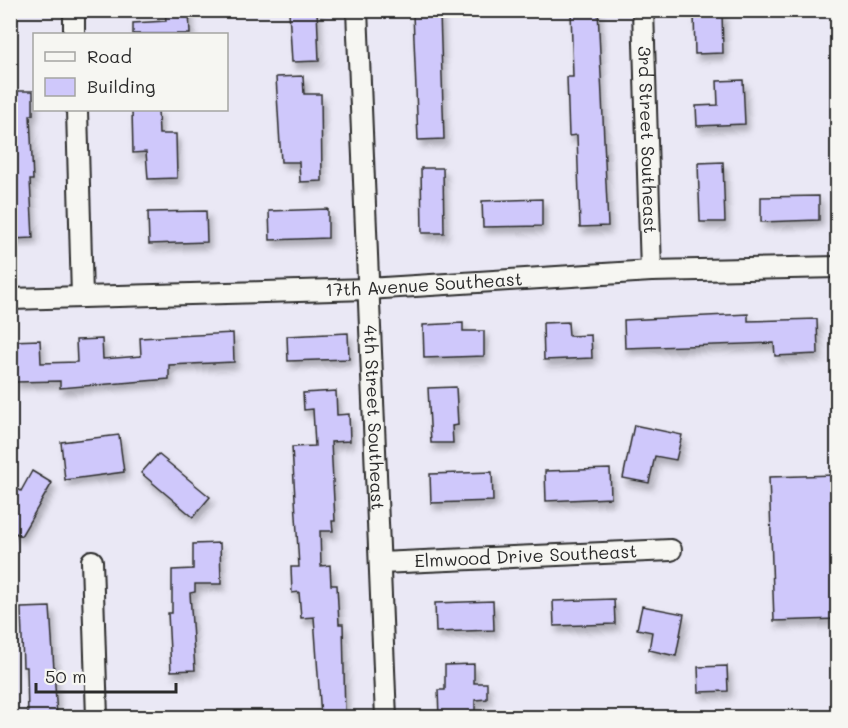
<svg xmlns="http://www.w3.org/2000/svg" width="848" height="728" font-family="Mali,sans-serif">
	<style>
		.building { fill: #cfc8fb; stroke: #2b2b2b; stroke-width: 1.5; filter: url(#shadow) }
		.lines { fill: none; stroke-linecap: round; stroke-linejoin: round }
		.street-casing { stroke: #2b2b2b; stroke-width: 24 }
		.street { stroke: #f6f6f2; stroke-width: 20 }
		.labels { text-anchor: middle; stroke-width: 4.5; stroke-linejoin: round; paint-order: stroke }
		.street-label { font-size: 18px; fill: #2b2b2b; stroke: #f6f6f2 }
	</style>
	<defs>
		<filter id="shadow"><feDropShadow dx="3.5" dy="6" stdDeviation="3" flood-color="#0004"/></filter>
	</defs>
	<rect width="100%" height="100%" fill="#eae8f5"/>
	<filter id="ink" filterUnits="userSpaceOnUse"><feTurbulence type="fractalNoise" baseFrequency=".0167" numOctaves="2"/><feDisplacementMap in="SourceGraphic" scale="12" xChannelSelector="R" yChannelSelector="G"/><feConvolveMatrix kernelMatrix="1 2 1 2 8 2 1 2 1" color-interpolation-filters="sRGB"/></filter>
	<g filter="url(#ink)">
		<g class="building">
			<path d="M165,10H189L190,34H133V23L166,21Z"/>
			<path d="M317,10L319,61L292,62L289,11Z"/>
			<path d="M571,10H598L608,226L580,227L577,135L569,136L567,77H573Z"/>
			<path d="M722,12L723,53L695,54L694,13Z"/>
			<path d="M440,13L444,139L418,140L413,14Z"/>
			<path d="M303,76L304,94H321L322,181L300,182L299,162H281L276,77Z"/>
			<path d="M743,80L745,124L697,126L696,106L718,105L717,81Z"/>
			<path d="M10,91H33V115H30L33,180H30L33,238L10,239Z"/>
			<path d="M132,110H158L159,134H176L177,178L148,179L146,152L133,153Z"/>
			<path d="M723,162L725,222H700L698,163Z"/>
			<path d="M421,168H443L444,233H422Z"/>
			<path d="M819,196V220L761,222V197Z"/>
			<path d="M542,199V226L483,227L482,201Z"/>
			<path d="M328,209V238L270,240L269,211Z"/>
			<path d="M206,211L207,242L149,244L148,212Z"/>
			<path d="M748,314V321L817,319L818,354L775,356L774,343L625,348L624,320Z"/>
			<path d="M568,322L569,336L591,335L592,358L544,360L543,323Z"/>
			<path d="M463,323V331H484V356L424,358L423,325Z"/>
			<path d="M233,333L234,362L169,365V379L60,388V381L15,382V366H10V341L40,340L41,363L77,362L76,340L102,339L103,359L141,356L140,338Z"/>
			<path d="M348,333L349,359L288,361L287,336Z"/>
			<path d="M456,387L458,425L452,426L453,443H431L428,388Z"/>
			<path d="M336,391L337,415L349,414L350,441L331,442L335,521H332L333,531H320L321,566L330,565L331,585H337L339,624H343L345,717H321L314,617L301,618L299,592L292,593L291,567H299L292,447L315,446L313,409L304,410L303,393Z"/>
			<path d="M634,425L682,435L676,460L655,456L649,483L623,478Z"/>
			<path d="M119,435L124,472L65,480L61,442Z"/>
			<path d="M158,454L210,497L193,517L141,473Z"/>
			<path d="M610,469L611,498L546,501L545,471Z"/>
			<path d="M32,471L52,483L21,536L10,530V484L21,491Z"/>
			<path d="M492,472L493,501L431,503L430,474Z"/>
			<path d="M834,475L837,619L774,621L769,477Z"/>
			<path d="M220,543L221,584H195V592L190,593L195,670L171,671L168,613H172V570L193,569V544Z"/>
			<path d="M614,599L615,624L554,626L553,601Z"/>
			<path d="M493,601L494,630L436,632L435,603Z"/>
			<path d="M642,606L684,614L676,656L649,650L652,632L637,629Z"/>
			<path d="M50,607L57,717H28L27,667H23L21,608Z"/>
			<path d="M474,664V683H487V699L475,700V717H439L438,690H445V665Z"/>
			<path d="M727,666L728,691L699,692L698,667Z"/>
		</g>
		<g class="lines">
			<defs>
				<g id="street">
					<path d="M74,10V34"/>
					<path id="s1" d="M357,10L386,718"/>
					<path id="s2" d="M643,10L651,271"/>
					<path d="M77,110L82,297"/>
					<path id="s3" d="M10,299L368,289L651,271L838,267"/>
					<path d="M92,561L97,718"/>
					<path id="s4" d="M380,563L671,550"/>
				</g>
			</defs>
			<use href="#street" class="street-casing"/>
			<use href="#street" class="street"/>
		</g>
	</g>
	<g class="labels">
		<g class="street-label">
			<text dy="6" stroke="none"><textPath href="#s2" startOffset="130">3rd Street Southeast</textPath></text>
			<text dy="6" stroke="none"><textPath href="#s3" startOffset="414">17th Avenue Southeast</textPath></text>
			<text dy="6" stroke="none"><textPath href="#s1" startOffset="408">4th Street Southeast</textPath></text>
			<text dy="6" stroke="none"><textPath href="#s4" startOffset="146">Elmwood Drive Southeast</textPath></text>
		</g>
	</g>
	<rect width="848" height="728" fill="none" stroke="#f6f6f2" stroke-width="36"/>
	<rect x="18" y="18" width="812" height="692" fill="none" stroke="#2b2b2b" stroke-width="2" filter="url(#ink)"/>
	<rect x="33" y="33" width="195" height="78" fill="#f6f6f2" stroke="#a5a5a2" stroke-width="1.5"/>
	<rect x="45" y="52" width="30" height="9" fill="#f6f6f2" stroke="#a5a5a2" stroke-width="1.5"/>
	<text x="87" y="63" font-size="18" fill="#2b2b2b">Road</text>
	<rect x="45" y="78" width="30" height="18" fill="#cfc8fb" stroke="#a5a5a2" stroke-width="1.5"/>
	<text x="87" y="93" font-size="18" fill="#2b2b2b">Building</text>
	<path d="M36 683v9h140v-9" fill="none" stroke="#2b2b2b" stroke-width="3"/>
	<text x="45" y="683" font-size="18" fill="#2b2b2b" stroke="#f6f6f2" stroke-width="4.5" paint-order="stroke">50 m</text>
</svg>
